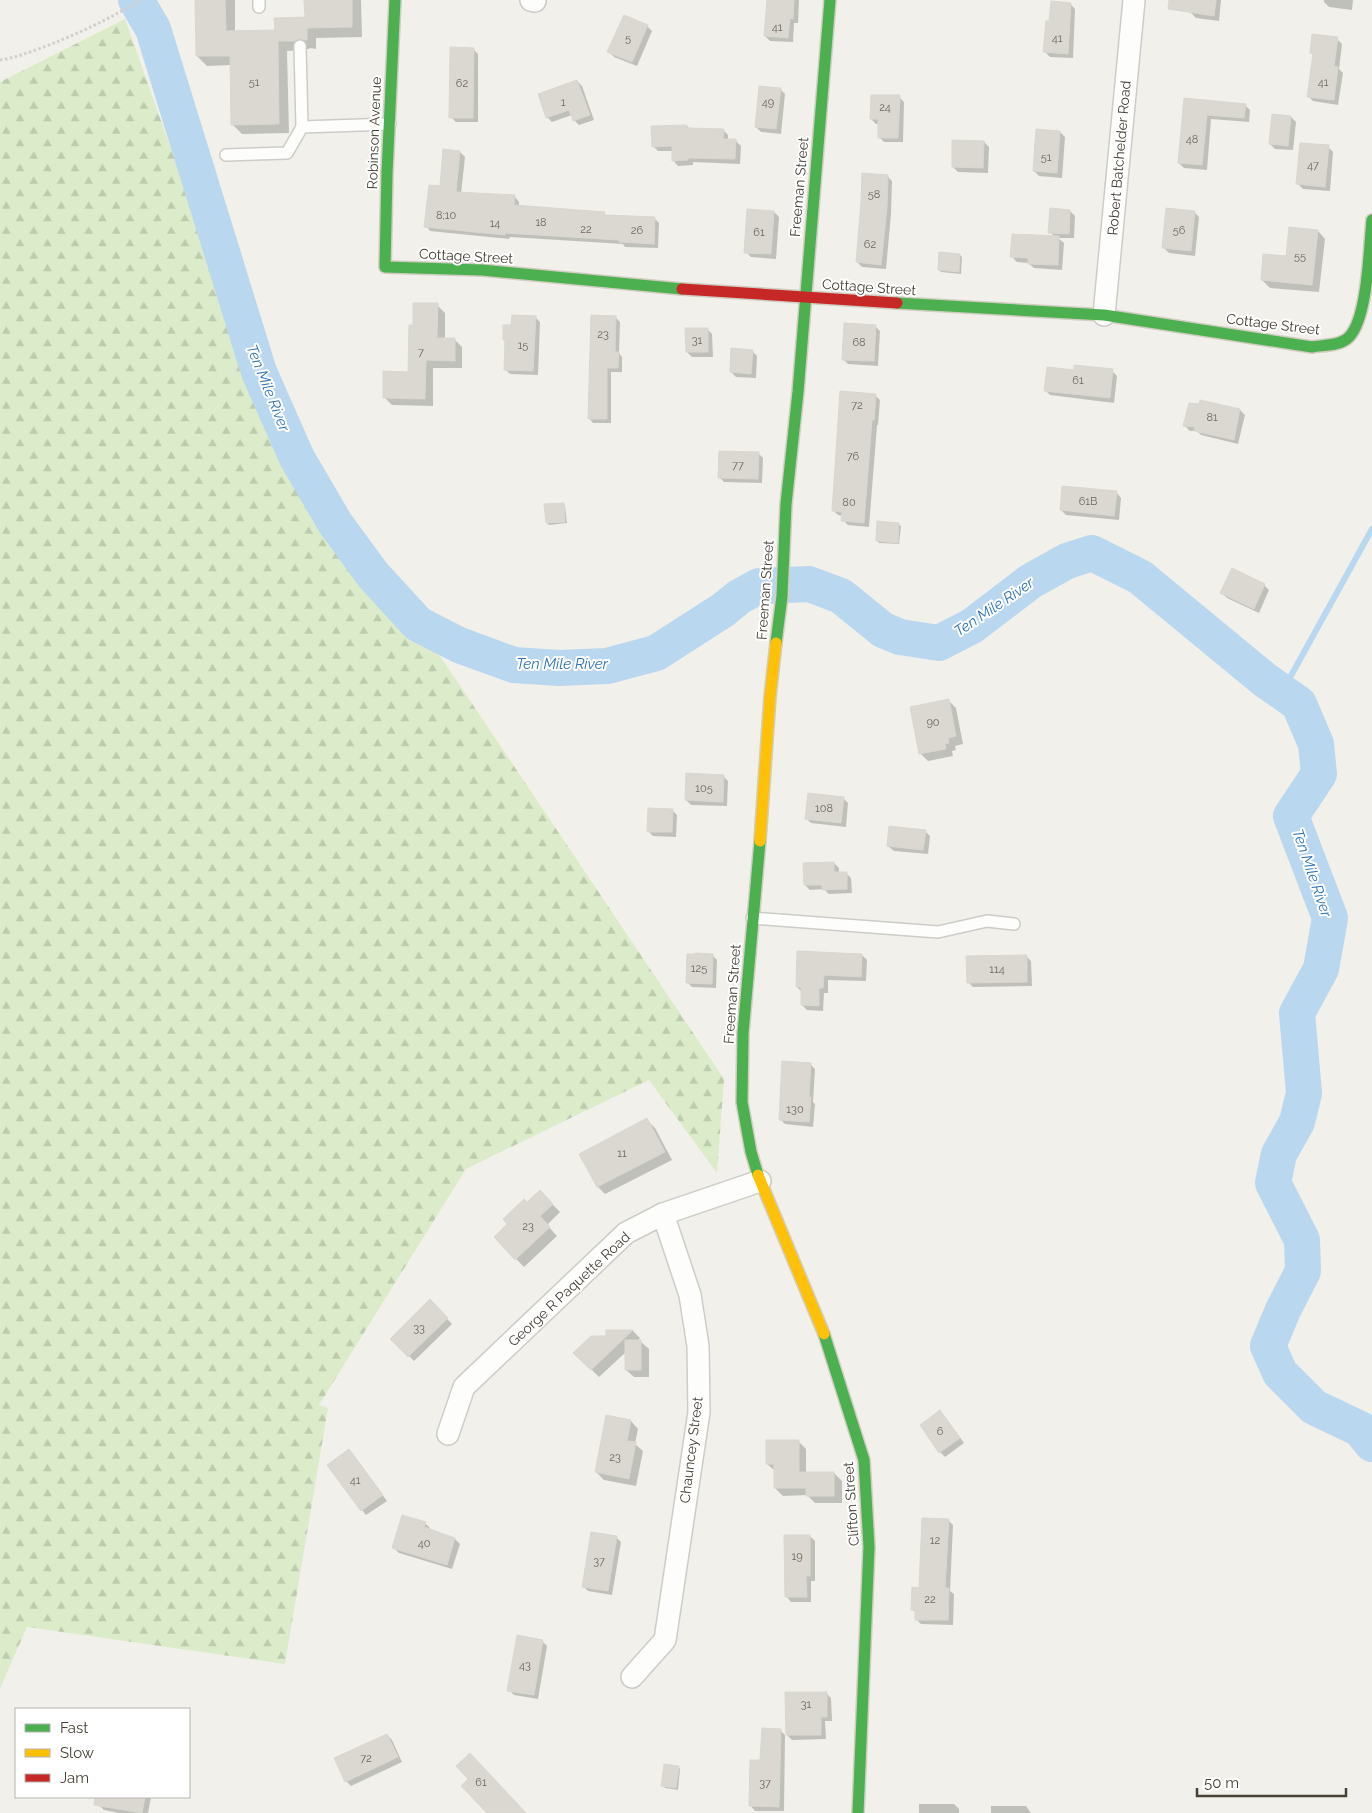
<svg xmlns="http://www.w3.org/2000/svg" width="1372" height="1813" font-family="Raleway,sans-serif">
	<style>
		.forest { fill: url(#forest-firs) }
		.shadow { fill: #0003 }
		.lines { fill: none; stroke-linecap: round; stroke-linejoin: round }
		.stream { stroke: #bad7f0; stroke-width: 6 }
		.river { stroke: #bad7f0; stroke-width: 36 }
		.building { fill: #dbd8d2; stroke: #d9d7d0 }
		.lane-casing { stroke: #cdccc6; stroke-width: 14 }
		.street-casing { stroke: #cdccc6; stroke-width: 24 }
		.fast-casing { stroke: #d1cdc1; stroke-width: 14 }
		.slow-casing { stroke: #d1cdc1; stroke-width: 14 }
		.jam-casing { stroke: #d1cdc1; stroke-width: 14 }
		.path { stroke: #d2cfcb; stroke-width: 3; stroke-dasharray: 2.5 2.5; stroke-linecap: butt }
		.lane { stroke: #fdfdfc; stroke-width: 11 }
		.street { stroke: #fdfdfc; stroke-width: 21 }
		.fast { stroke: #4caf50; stroke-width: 11 }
		.slow { stroke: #ffc107; stroke-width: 11 }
		.jam { stroke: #c62828; stroke-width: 11 }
		.labels { text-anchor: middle; stroke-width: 4; stroke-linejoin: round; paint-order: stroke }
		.number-label { font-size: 11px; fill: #6d685e }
		.street-label { font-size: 14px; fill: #474136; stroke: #fff }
		.water-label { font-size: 15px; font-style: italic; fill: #2d73b5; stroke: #fff }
	</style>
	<defs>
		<pattern id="forest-firs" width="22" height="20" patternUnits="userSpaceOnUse" patternTransform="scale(1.25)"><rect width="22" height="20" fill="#dcecca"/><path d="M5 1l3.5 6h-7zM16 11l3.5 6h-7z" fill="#beccae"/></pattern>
	</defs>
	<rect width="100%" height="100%" fill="#f1f0ea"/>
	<path class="forest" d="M125,19L221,290L254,352L385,574L724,1079L717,1173L649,1080L466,1169L319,1405L328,1408L285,1664L27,1627L0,1688V82Z"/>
	<g class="shadow">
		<path d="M197,0H235V32L276,31L306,18V0H361L362,37L316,38V49L311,48L305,50L287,51L289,133L242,134L232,124L231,65L207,66L197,56Z"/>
		<path d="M768,0H799L798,23H794L793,42L770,41L765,36Z"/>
		<path d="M1192,0H1221L1219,21L1196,18L1191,13Z"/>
		<path d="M1324,0H1353L1352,10L1329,7L1324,2Z"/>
		<path d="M1070,4L1075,9L1073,58L1050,57L1045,52L1050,22Z"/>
		<path d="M647,26L652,31L637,66L614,57L609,52Z"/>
		<path d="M1337,39L1342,44L1339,69L1343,73L1338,105L1313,101L1308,96L1314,56L1311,53Z"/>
		<path d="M473,49L478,54V122H456L451,117Z"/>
		<path d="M577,81L582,86L594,120L579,125L574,120L572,115L552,122L547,117Z"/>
		<path d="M780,89L785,94L781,134L761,132L756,127Z"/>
		<path d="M899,97L904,102L903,142H884L879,137V124H876L871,119Z"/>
		<path d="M1185,99L1245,105L1250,110L1249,122L1211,119L1207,170L1184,168L1179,163Z"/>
		<path d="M1291,117L1296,122L1293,150L1275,149L1270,144Z"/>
		<path d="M687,126L690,129L723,130L728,135V140L736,141L741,146L740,164L693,162V165L678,166L673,160V151H658L653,146Z"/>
		<path d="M1037,131L1060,132L1065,137L1062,178L1039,176L1034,171Z"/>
		<path d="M984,142L989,147L988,173L958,172L953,167Z"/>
		<path d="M1328,147L1333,152L1330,191L1303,189L1298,184Z"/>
		<path d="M445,151L460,152L465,157L461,194L515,197L519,202V207L604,213L607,216L654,218L659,223L658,248L625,247L623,244L510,237L509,239L430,231L426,226L441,188Z"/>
		<path d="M887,176L892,181L891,214L886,269L862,267L857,262Z"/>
		<path d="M1070,211L1075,216L1074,238H1058L1064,243L1062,270L1034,268L1028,263L1017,262L1012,257L1055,237L1050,232Z"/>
		<path d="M774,212L779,217L776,259L751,257L746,252Z"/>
		<path d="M1194,212L1199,217L1195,256L1169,253L1164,248Z"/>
		<path d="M1318,231L1325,239L1319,292L1270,288L1262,280Z"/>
		<path d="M960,255L962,257L961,274L941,272L939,270Z"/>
		<path d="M437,305L445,313V339H454L462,347V368H433V406L392,405L384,397L409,373L414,326Z"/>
		<path d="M535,317L540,322L538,375L510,374L505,369L506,342L504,340L512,327Z"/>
		<path d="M615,317L620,322L619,353L622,357V372H611V423H593L589,418Z"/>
		<path d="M875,326L880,331L878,366L848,364L843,359Z"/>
		<path d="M707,329L712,334L713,357H692L687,352Z"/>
		<path d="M752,351L757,356L756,378L736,377L731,372Z"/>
		<path d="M1075,371H1112L1117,376L1114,403L1050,395L1045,390Z"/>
		<path d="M875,395L880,400L878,425H877L869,527L848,525L843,520V516L838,515L833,510Z"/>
		<path d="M1201,401L1240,410L1245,415L1238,444L1201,435L1197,431H1190L1185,426L1200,406Z"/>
		<path d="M758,453L763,458L762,483L724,482L719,477Z"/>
		<path d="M1116,492L1121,498L1119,520L1066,515L1061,510Z"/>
		<path d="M563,504L565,506L567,523L549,525L547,523Z"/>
		<path d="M898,524L901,526L899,544L879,543L877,540Z"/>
		<path d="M1264,585L1269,590L1259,613L1227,598L1222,593Z"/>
		<path d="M949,701L956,708L963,744L955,746L956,750L952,751L953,756L928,761L920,753Z"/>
		<path d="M723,776L728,781L727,806L691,805L686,800Z"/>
		<path d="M843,798L848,803L846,827L811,823L806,818Z"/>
		<path d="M672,810L677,815L676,837L653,836L648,831Z"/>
		<path d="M925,831L930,836L928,854L894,851L888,846Z"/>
		<path d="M834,863L839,868V873H846L851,878L852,893L829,894L824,889L810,890L805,885Z"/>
		<path d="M712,955L717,960L716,988L692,987L687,982Z"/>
		<path d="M862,955L867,960L866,981L828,980V993H824L823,1011L807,1010L802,1005V992L797,987Z"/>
		<path d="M1026,956L1031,961L1032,986L973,987L968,982Z"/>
		<path d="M810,1064L815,1069L813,1102L815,1104L813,1127L785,1124L780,1119Z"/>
		<path d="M647,1120L655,1128L672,1160L605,1194L598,1187Z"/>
		<path d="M540,1192L560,1212L547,1225L557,1236L524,1267L495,1237Z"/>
		<path d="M430,1301L452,1324L414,1361L392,1339Z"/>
		<path d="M607,1331H633L640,1338L637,1342H641L649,1349V1377H634L626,1370V1352L599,1377L575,1353L607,1337Z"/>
		<path d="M945,1417L964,1443L945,1457L940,1452Z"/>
		<path d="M631,1421L638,1429L635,1444L643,1451L636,1486L604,1480L596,1472Z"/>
		<path d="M798,1441L806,1449V1474L834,1473L842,1481V1503H815L807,1495L783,1496L775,1488V1471L767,1464Z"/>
		<path d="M349,1450L387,1501L366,1515L362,1510Z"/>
		<path d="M948,1520L953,1525L950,1591L954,1594L953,1625L921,1624L916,1619V1613L913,1610Z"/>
		<path d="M425,1523L430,1528L429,1530L455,1539L460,1544L452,1569L399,1553L394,1548Z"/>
		<path d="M810,1536L815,1541V1581H811V1602H791L786,1596Z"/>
		<path d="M616,1537L621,1542L612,1595L588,1591L583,1586Z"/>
		<path d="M542,1641L547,1646L538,1699L514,1695L509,1690Z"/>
		<path d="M826,1693L831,1698L832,1721H825L826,1739L792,1740L787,1735Z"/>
		<path d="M780,1730L785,1735L784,1811H755L751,1806L761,1761Z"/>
		<path d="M387,1735L392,1740L402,1762L351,1786L346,1781Z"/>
		<path d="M678,1767L680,1769L678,1790L665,1788L663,1786Z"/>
		<path d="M101,1797H151L148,1813H119L104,1810L99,1805Z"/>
		<path d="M919,1804H954L959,1809V1813H919Z"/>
		<path d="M991,1806H1026L1031,1813H991Z"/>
	</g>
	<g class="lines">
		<path class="stream" d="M1282,692L1372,529"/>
		<path class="river" d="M136,0L153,29L259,372L297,458L335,523L373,575L418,624L459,645L514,665L559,668L607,666L656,653L723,610L739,597L759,586L809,584L841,596L883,630L900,637L939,643L972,626L1031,581L1067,561L1092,553L1140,577L1265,680L1299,704L1316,744L1319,774L1291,816L1330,918L1321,969L1297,1013L1304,1093L1297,1122L1279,1154L1273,1183L1302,1240L1303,1271L1283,1310L1268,1346L1280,1373L1314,1407L1360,1429L1372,1444"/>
	</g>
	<g class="building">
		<path d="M195,0H225L226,31L275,30L274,18L305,17L304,0H352V27L307,28V40L300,39L295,41H278L279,124L231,125L230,56H196Z"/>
		<path d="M767,0H794L793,19L790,18L788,38L764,36Z"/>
		<path d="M1169,0H1216L1214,16L1168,9Z"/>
		<path d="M1051,1L1071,3L1068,54L1043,52L1046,21H1049Z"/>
		<path d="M624,15L648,25L632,62L607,52Z"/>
		<path d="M1312,34L1338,37L1334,66L1338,67L1334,100L1307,97L1313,54L1310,53Z"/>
		<path d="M450,47L474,48L473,118H449Z"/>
		<path d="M577,80L590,115L573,121L569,110L546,118L538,94Z"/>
		<path d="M759,86L781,88L776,129L755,127Z"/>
		<path d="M871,95H900L898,138H878V119H870Z"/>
		<path d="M1184,98L1246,104L1244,118L1207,115L1202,165L1178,163Z"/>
		<path d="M1272,114L1291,116L1288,146L1269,144Z"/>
		<path d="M687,125V128L724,129L723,139H736L735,159L688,158V160L672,161V146L652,147L651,126Z"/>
		<path d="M1036,129L1060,131L1057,173L1033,171Z"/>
		<path d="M952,140L984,141L983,168L952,167Z"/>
		<path d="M1300,143L1329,145L1325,187L1296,184Z"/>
		<path d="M443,149L460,151L456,192L515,195L514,205L605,212L604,215L655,217L654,244L619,242V240L505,233V235L424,227L429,185L440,186Z"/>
		<path d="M862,173L888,175L887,208L881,265L856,262L861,202Z"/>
		<path d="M1050,208L1070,210L1069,234L1048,233Z"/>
		<path d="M1166,208L1195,211L1191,251L1162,248Z"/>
		<path d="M747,209L774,211L771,254L744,253Z"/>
		<path d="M1289,227L1318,230L1312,285L1261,280L1263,254L1286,256Z"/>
		<path d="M1012,234L1059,236L1058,265L1028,264V258L1010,257Z"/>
		<path d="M939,252L960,254L959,272L938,270Z"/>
		<path d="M413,303H438L437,338H455V361L426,360L425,399L383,398V371L408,372L409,325H413Z"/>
		<path d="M512,315L536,316L533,371L504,370L505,340H503V325H511Z"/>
		<path d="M591,315L616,316L615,352H619L618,368H607V419H588Z"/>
		<path d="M844,323L876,325L874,361L842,360Z"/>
		<path d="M685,328H708V352H686Z"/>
		<path d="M731,348L753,350L751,374L730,372Z"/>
		<path d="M1074,365L1113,369L1110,398L1044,391L1047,367L1074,370Z"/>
		<path d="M840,391L876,394L874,420H872L864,523L841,521L842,512L832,511Z"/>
		<path d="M1200,400L1240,409L1234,440L1194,431L1195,427L1183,426L1189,403L1199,404Z"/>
		<path d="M719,451L759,452L758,479L718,478Z"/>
		<path d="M1062,486L1117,491L1114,516L1060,510Z"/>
		<path d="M564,503L565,522L546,523L544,504Z"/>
		<path d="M877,521L899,523L898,543L876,541Z"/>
		<path d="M1232,568L1265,584L1254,609L1220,593Z"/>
		<path d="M949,699L956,736L948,738L949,743L945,744L946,749L919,754L910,707Z"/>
		<path d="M686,773L724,775L723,802L685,800Z"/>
		<path d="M808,793L844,797L841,823L805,819Z"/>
		<path d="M648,808L673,809L672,832H647Z"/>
		<path d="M889,826L926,830L923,850L887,846Z"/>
		<path d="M834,862V872H847V889L822,890V885H804L803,863Z"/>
		<path d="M797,951L862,954L861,977L824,975L823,988H819V1006L801,1005V987H796Z"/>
		<path d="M695,953L713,954L712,984L686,983L687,954H695Z"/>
		<path d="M1027,955V982L967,983L966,956Z"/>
		<path d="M782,1061L811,1063L809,1097H811L809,1122L779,1120Z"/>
		<path d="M647,1118L665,1152L597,1187L579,1154Z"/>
		<path d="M540,1190L553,1204L540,1216L550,1227L515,1260L494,1237L507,1224L503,1219L524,1199L527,1202Z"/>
		<path d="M430,1299L448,1318L408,1357L390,1339Z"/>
		<path d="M606,1330H633L591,1370L573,1353L591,1336H606Z"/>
		<rect x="625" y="1340" width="16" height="30"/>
		<path d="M940,1410L960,1438L939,1453L920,1425Z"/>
		<path d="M606,1415L631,1420L627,1441L636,1442L629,1479L595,1472Z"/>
		<path d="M766,1440H799V1472H834V1496H806V1488H774V1464H766Z"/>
		<path d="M349,1449L383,1495L361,1511L327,1465Z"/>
		<path d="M402,1515L426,1522L424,1527L455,1538L447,1565L392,1548Z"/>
		<path d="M922,1518L949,1519L945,1588H949L948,1620H915V1610H911L912,1587L919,1588Z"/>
		<path d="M591,1532L617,1536L608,1591L582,1587Z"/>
		<path d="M784,1535H810V1576H806L807,1597H785Z"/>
		<path d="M517,1635L543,1640L534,1695L507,1691Z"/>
		<path d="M785,1692H827V1717H821V1735H786Z"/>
		<path d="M762,1728L781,1729L779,1807L749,1806L750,1760H760Z"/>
		<path d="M387,1734L398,1757L345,1782L334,1758Z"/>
		<path d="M470,1753L526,1813H487L461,1786L468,1779L456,1766Z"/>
		<path d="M664,1764L679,1766L676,1788L661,1786Z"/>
		<path d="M95,1797H145L142,1813L94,1805Z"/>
	</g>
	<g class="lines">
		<defs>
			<g id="lane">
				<path d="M259,0V7"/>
				<path d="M300,46L302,127"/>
				<path d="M226,155L287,153L302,127L390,124"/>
				<path d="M752,918L938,932L987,921L1014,924"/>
			</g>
			<g id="street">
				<path d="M531,0L535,1"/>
				<path d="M1104,315L1134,0"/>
				<path d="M448,1434L464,1387L626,1233L663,1214L760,1181"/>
				<path d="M632,1677L665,1640L699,1412L698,1346L690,1295L663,1214"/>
			</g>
			<g id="fast">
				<path d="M395,0L387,173L385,267L482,270L682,289"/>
				<path d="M897,303L1104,315L1312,347C1324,345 1340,346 1349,337C1368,318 1369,247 1372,220"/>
				<path d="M776,643L782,596L786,504L798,392L830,0"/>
				<path d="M758,1175L751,1152L742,1102L743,1033L760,841"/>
				<path d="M824,1334L864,1460L869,1547L858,1813"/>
			</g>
			<g id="slow">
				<path d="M760,841L770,697L776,643"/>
				<path d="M758,1175L824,1334"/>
			</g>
			<path id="jam" d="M682,289L897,303"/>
		</defs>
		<use href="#lane" class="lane-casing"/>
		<use href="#street" class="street-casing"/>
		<use href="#fast" class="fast-casing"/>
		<use href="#slow" class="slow-casing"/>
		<use href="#jam" class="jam-casing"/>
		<path class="path" d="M0,60C14,58 27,53 41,48C76,35 109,19 141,0"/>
		<use href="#lane" class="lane"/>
		<use href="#street" class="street"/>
		<use href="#fast" class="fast"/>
		<use href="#slow" class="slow"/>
		<use href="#jam" class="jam"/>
	</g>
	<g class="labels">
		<g class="number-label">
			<text x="777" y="31">41</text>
			<text x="628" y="42">5</text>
			<text x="1057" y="42">41</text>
			<text x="254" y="86">51</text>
			<text x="1323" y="86">41</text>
			<text x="462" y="87">62</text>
			<text x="563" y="106">1</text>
			<text x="768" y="106">49</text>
			<text x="885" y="111">24</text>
			<text x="1192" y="143">48</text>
			<text x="1046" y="161">51</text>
			<text x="1313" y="169">47</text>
			<text x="874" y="198">58</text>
			<text x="446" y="219">8;10</text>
			<text x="541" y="226">18</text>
			<text x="495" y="227">14</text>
			<text x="586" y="233">22</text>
			<text x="637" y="234">26</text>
			<text x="1179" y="234">56</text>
			<text x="759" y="236">61</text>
			<text x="870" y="248">62</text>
			<text x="1300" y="260">55</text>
			<text x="603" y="338">23</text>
			<text x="697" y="344">31</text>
			<text x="859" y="346">68</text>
			<text x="523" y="349">15</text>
			<text x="421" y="356">7</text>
			<text x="1078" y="384">61</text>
			<text x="857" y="409">72</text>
			<text x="1212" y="421">81</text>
			<text x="853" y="460">76</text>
			<text x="738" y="469">77</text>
			<text x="1088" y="505">61B</text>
			<text x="849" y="506">80</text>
			<text x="933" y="726">90</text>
			<text x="704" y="792">105</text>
			<text x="824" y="812">108</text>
			<text x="699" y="972">125</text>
			<text x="997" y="973">114</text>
			<text x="795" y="1113">130</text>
			<text x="622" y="1157">11</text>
			<text x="528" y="1230">23</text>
			<text x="419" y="1332">33</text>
			<text x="940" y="1435">6</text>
			<text x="615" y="1461">23</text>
			<text x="355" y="1484">41</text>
			<text x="935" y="1544">12</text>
			<text x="424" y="1547">40</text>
			<text x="797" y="1560">19</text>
			<text x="599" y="1565">37</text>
			<text x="930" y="1603">22</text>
			<text x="525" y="1669">43</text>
			<text x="806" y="1708">31</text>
			<text x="366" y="1762">72</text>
			<text x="481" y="1786">61</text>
			<text x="765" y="1787">37</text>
		</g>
		<g class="street-label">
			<text transform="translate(374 133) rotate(-88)" y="5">Robinson Avenue</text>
			<text transform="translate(1119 158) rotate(-85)" y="5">Robert Batchelder Road</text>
			<text transform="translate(799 187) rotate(-85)" y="5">Freeman Street</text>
			<text transform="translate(466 256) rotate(3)" y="5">Cottage Street</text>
			<text transform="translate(869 287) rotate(4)" y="5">Cottage Street</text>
			<text transform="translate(1273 324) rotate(7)" y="5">Cottage Street</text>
			<text transform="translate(765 590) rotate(-86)" y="5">Freeman Street</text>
			<text transform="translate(732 994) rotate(-86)" y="5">Freeman Street</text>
			<text transform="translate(569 1289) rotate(-43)" y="5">George R Paquette Road</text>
			<text transform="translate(691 1450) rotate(-83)" y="5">Chauncey Street</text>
			<text transform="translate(851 1504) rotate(-94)" y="5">Clifton Street</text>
		</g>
		<g class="water-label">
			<text transform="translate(268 388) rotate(68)" y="5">Ten Mile River</text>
			<text transform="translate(994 607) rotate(-34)" y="5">Ten Mile River</text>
			<text x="562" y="669">Ten Mile River</text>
			<text transform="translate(1312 873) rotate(71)" y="5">Ten Mile River</text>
		</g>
	</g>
	<rect x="15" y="1708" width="175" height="90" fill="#ffffff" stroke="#b5b3af"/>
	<rect x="25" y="1724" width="25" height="8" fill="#4caf50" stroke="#b5b3af"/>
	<text x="60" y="1733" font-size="15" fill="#474136">Fast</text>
	<rect x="25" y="1749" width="25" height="8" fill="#ffc107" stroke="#b5b3af"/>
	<text x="60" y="1758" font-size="15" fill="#474136">Slow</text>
	<rect x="25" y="1774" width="25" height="8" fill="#c62828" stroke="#b5b3af"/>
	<text x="60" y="1783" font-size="15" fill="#474136">Jam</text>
	<path d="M1197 1788v8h149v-8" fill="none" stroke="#474136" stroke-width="2.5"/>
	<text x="1204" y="1788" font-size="15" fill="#474136" stroke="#ffffff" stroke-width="4" paint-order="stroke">50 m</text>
</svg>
